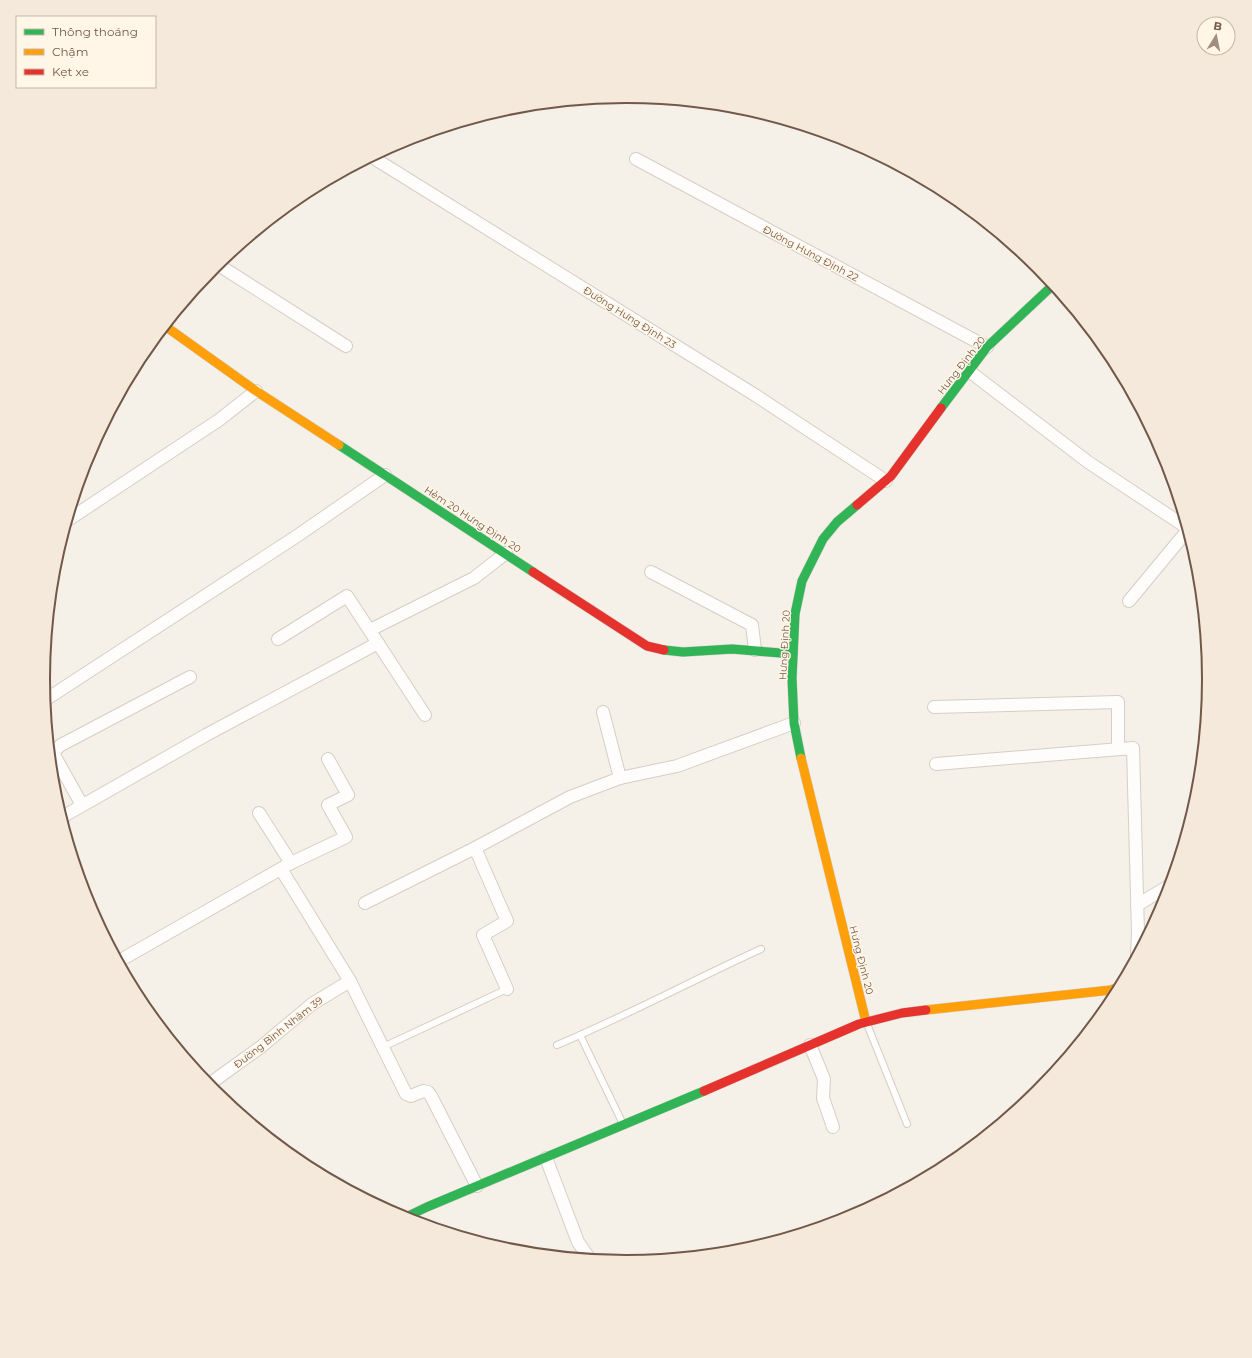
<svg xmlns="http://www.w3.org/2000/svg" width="1252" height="1358" font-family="Montserrat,sans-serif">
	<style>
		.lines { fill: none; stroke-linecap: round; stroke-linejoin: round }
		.lane-casing { stroke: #d5cec6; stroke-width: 8 }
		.street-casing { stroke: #d5cec6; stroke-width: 14 }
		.fast-casing { stroke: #d4cdc4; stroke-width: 10 }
		.slow-casing { stroke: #d4cdc4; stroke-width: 10 }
		.jam-casing { stroke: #d4cdc4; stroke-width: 10 }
		.lane { stroke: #fefdfc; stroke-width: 6 }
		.street { stroke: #fefdfc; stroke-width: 12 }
		.fast { stroke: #30b455; stroke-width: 9 }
		.slow { stroke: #ff9f0a; stroke-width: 9 }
		.jam { stroke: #e5322d; stroke-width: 9 }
		.labels { text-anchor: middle; stroke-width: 3; stroke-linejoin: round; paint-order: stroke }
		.street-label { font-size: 10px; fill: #725849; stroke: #fff6e7 }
		.rim { fill: none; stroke: #725849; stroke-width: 2 }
	</style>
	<rect width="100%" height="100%" fill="#f6f1e8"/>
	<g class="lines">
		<defs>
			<g id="lane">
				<path d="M867,1024L907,1124"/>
				<path d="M580,1035L623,1124"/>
				<path d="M557,1045C626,1016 693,980 761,949"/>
				<path d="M383,1047L507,989"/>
			</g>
			<g id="street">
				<path d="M372,157L755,395L886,481"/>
				<path d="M636,159L987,347"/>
				<path d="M217,264L346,346"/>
				<path d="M969,371L1088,462L1186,527"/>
				<path d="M68,520L219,420L256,391"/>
				<path d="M651,572L752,625L755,650"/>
				<path d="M1129,601L1187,531"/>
				<path d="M370,630L474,578L506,553"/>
				<path d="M278,639L347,596L425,715"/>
				<path d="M45,700L297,536L385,475"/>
				<path d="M934,707L1118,702V749"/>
				<path d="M603,712L620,778"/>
				<path d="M936,764L1133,748L1138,932L1137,955"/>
				<path d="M82,805L54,755L55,750L61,745L190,677"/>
				<path d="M259,813L291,863"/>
				<path d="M62,817L206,735L378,643"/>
				<path d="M475,848L507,921L483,935L507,989"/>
				<path d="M281,869L350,981L406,1094L411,1096L423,1091L428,1092L431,1096L477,1186"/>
				<path d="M365,903L475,848L570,797L620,778L677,766L794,723"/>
				<path d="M1137,905L1169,886"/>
				<path d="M119,961L291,863L346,837L328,805L348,795L328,759"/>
				<path d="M810,1045L824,1079L823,1098L833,1127"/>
				<path d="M208,1085L262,1046L312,1004L350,981"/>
				<path d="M546,1158L578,1242L589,1258"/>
			</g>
			<g id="fast">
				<path d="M941,408L987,347L1053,285"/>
				<path d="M339,445L533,572"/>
				<path d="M664,650L683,652L732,649L793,654"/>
				<path d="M801,758L794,723L792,678L795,614L802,581L823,539L837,522L857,505"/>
				<path d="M404,1218L427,1207L704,1091"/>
			</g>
			<g id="slow">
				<path d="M165,326L256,391L339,445"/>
				<path d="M801,758L866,1022"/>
				<path d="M926,1010L1111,990L1119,987"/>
			</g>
			<g id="jam">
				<path d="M857,505L891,476L941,408"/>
				<path d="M533,572L647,646L664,650"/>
				<path d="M704,1091L859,1024L902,1013L926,1010"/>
			</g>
		</defs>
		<use href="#lane" class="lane-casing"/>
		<use href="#street" class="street-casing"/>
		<use href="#fast" class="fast-casing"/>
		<use href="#slow" class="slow-casing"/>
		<use href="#jam" class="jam-casing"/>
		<use href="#lane" class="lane"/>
		<use href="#street" class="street"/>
		<use href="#fast" class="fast"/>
		<use href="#slow" class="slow"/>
		<use href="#jam" class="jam"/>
	</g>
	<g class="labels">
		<g class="street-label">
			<text transform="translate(811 253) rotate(28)" y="4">Đường Hưng Định 22</text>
			<text transform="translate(630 317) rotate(32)" y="4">Đường Hưng Định 23</text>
			<text transform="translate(961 365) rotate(-52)" y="4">Hưng Định 20</text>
			<text transform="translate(473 519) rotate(33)" y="4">Hẻm 20 Hưng Định 20</text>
			<text transform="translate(784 645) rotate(-87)" y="4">Hưng Định 20</text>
			<text transform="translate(862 960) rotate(76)" y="4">Hưng Định 20</text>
			<text transform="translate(278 1032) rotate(-38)" y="4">Đường Bình Nhâm 39</text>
		</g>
	</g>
	<path d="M0 0H1252V1358H0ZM50 679a576 576 0 1 1 1152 0a576 576 0 1 1-1152 0Z" fill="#f4e9da" fill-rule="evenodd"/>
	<path class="rim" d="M50 679a576 576 0 1 1 1152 0a576 576 0 1 1-1152 0Z"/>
	<rect x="16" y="16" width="140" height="72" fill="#fff6e7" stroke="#c7b7a8"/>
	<rect x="24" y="29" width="20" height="6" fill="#30b455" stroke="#c7b7a8"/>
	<text x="52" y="36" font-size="12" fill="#725849">Thông thoáng</text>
	<rect x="24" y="49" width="20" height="6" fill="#ff9f0a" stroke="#c7b7a8"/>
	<text x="52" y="56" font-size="12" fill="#725849">Chậm</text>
	<rect x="24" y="69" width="20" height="6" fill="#e5322d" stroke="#c7b7a8"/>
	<text x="52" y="76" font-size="12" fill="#725849">Kẹt xe</text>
	<g transform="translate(1216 36) rotate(10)"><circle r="19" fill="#fff6e7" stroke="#c7b7a8"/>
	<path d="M0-3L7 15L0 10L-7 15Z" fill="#a08e81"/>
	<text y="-6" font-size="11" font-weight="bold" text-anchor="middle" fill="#725849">B</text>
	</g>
</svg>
